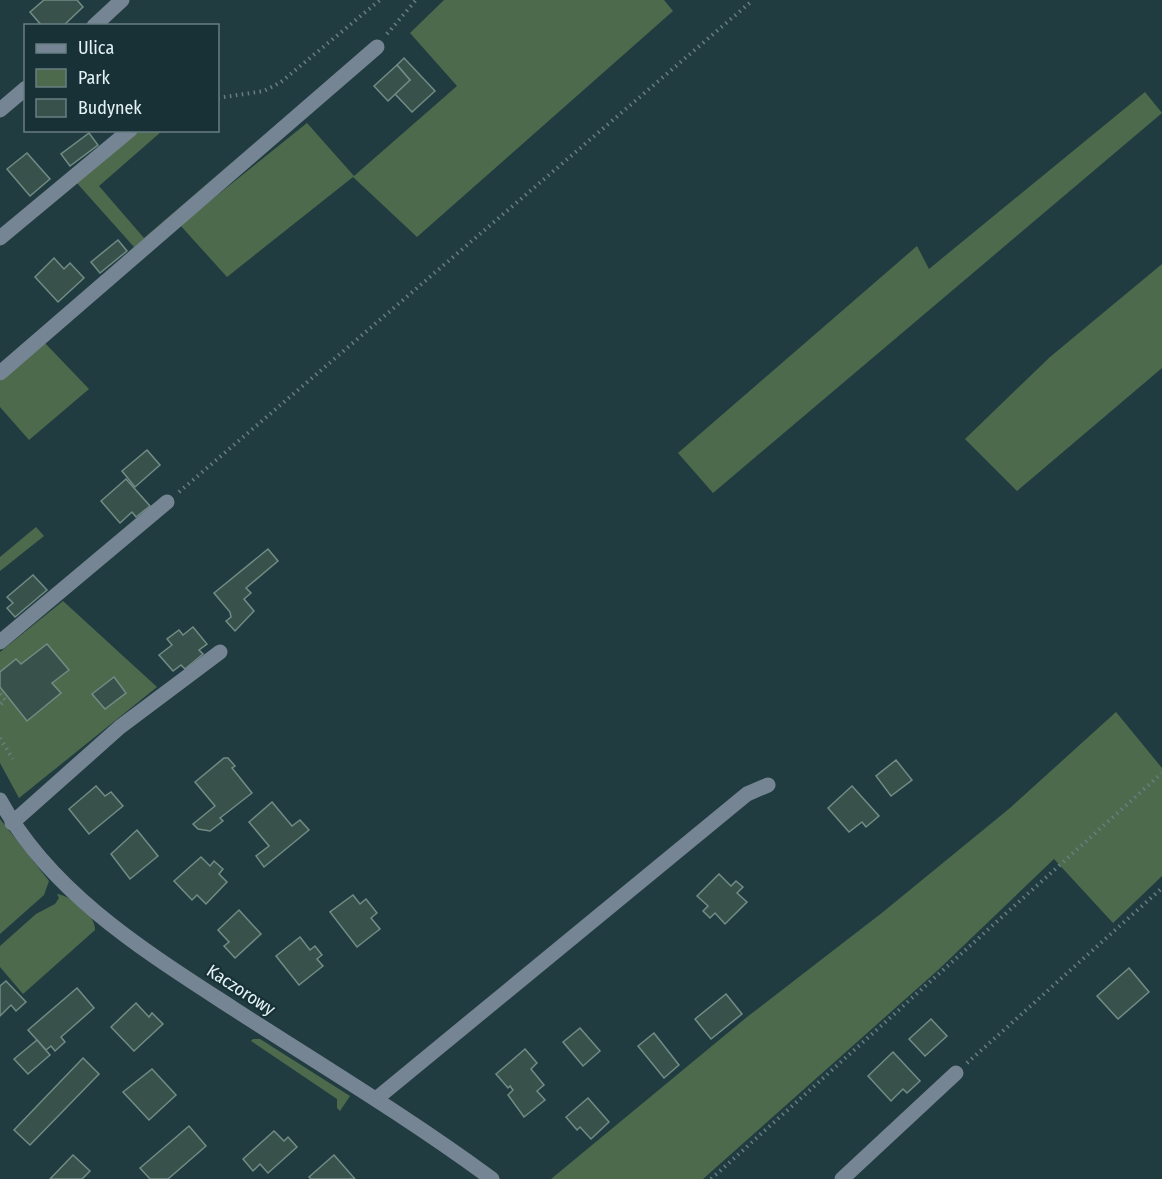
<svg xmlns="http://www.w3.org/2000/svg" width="1162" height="1179" font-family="'Fira Sans Condensed',sans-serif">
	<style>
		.green { fill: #4e6a4c }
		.building { fill: #38524b; stroke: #718c85; stroke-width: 1.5 }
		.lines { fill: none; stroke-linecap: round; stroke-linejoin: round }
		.path { stroke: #677e82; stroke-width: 4; stroke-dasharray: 1.5 4.5; stroke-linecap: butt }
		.minor { stroke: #768593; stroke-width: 15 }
		.labels { text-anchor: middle; stroke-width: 4.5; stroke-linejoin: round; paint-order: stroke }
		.street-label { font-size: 18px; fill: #e3f2f5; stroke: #173136 }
	</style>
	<rect width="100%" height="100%" fill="#213c41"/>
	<g class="green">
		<path d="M444,0H664L673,11L417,237L353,177L227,277L180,225L307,123L354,176L457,86L410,33Z"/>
		<path d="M1145,92L1162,113L713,493L678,453L917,246L929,269Z"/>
		<path d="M133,131H162L99,186L144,238L259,139L104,274L134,247L76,182Z"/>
		<path d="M1162,264V368L1017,491L965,439L1050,357Z"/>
		<path d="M43,341L89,389L29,440L0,407V381Z"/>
		<path d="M36,527L44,536L0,571V557Z"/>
		<path d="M63,601L157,687L19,798L0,763V652Z"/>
		<path d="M1116,712L1162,768V876L1113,923L1054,859L938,970L703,1179H551L747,1017L883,912L1010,808Z"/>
		<path d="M0,819L49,881L44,895L0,934Z"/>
		<path d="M57,894C71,896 96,915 95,930L23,994L0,967V946L36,914L55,904L59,898Z"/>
		<path d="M253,1039H260L350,1096L340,1111L337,1108V1099L251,1041Z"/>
	</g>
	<g class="building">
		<path d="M44,0H77L83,7L63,26H42L30,12Z"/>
		<path d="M404,58L435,91L412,112L395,94L410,80L397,65Z"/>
		<path d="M397,65L410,80L388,101L374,86Z"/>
		<path d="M89,133L98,145L70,166L61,154Z"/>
		<path d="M27,153L50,179L30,196L7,169Z"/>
		<path d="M118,240L127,251L100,273L91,262Z"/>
		<path d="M54,258L64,269L70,263L84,278L58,302L35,277Z"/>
		<path d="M147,450L160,465L135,487L122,471Z"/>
		<path d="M126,479L150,506L136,517L132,512L120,523L101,501Z"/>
		<path d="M268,549L278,561L246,588L251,593L244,599L254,611L235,631L226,621L231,617L230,612L214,593Z"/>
		<path d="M33,575L47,590L15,617L7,608L13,603L7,597Z"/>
		<path d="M193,627L207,644L199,650L203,654L185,669L181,665L173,671L159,655L172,645L167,639L179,630L183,635Z"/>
		<path d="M47,644L69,670L52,683L61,693L27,721L0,687V672L16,659L21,664Z"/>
		<path d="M114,677L126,693L105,709L92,694Z"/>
		<path d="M224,758H228L235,766L232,768L252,793L220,818L223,821L210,831L198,829L193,824L215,806L195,782Z"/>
		<path d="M896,760L912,780L891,796L876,776Z"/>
		<path d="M96,786L105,796L111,792L123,806L89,834L69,809Z"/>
		<path d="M852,786L879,816L866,827L862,822L849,832L828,808Z"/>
		<path d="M272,802L292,826L300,820L309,830L264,867L256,856L269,846L249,822Z"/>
		<path d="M137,830L158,856L130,879L111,854Z"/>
		<path d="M201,857L210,866L214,861L223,869L219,874L227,882L206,904L197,895L192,900L174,881Z"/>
		<path d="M719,874L731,886L736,881L743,887L737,893L747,902L725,924L715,913L710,918L703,911L708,906L697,896Z"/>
		<path d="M353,895L360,904L366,899L377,913L371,918L380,929L357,947L330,912Z"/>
		<path d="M239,910L261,934L235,958L224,946L229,942L218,930Z"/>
		<path d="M300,937L310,950L315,946L322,955L317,959L323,966L299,985L276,956Z"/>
		<path d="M1129,968L1149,992L1118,1019L1097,996Z"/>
		<path d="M6,981L26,1002L16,1011L11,1005L0,1016V986Z"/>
		<path d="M77,988L94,1008L61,1037L65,1042L55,1051L51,1046L46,1050L28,1030Z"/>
		<path d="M726,994L742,1014L711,1039L695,1019Z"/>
		<path d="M136,1003L149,1017L152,1013L163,1024L134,1051L111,1027Z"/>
		<path d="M931,1019L947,1036L925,1056L909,1039Z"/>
		<path d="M580,1028L600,1051L583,1066L563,1042Z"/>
		<path d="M654,1033L679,1065L664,1078L638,1046Z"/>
		<path d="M37,1040L50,1055L28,1074L14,1059Z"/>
		<path d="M525,1049L537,1063L531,1069L544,1085L537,1091L545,1100L524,1117L508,1095L513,1090L510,1086L508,1088L496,1074Z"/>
		<path d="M893,1052L920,1081L907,1093L903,1089L891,1101L868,1076Z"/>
		<path d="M83,1058L99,1074L30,1145L14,1130Z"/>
		<path d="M152,1069L176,1095L149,1120L123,1092Z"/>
		<path d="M588,1098L609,1122L591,1139L580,1127L577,1130L566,1117Z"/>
		<path d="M189,1126L206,1146L168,1179H150L140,1168Z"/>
		<path d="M274,1131L284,1141L288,1137L297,1147L268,1173L260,1164L253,1171L243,1159Z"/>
		<path d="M73,1155L90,1171L82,1179H50Z"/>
		<path d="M334,1155L355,1179H311L309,1177Z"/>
	</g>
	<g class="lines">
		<g class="path">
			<path d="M387,34L416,0"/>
			<path d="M218,98L264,91L281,82L380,0"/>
			<path d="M179,492L753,0"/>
			<path d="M0,694L5,700L0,705"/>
			<path d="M0,738L13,759"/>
			<path d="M967,1063L1162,888"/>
			<path d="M711,1179L1162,773"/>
		</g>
		<g class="minor">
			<path d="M94,26L122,0"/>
			<path d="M0,110L26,88"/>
			<path d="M0,238L130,130"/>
			<path d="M0,373L377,47"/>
			<path d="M0,642L167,502"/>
			<path d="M0,800C51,894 148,953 234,1009C321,1065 409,1118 492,1179"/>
			<path d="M12,823L120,727L220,652"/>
			<path d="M376,1099L747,794L768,785"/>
			<path d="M842,1179L956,1073"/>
		</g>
	</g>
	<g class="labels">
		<g class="street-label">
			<text transform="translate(241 990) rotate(33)" y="6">Kaczorowy</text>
		</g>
	</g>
	<rect x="24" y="24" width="195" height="108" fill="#173136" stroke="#697e82" stroke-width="1.5"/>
	<rect x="36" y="44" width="30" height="9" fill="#768593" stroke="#697e82" stroke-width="1.5"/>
	<text x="78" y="54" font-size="18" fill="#e3f2f5">Ulica</text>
	<rect x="36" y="69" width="30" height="18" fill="#4e6a4c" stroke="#697e82" stroke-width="1.5"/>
	<text x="78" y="84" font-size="18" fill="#e3f2f5">Park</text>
	<rect x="36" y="99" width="30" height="18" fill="#38524b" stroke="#697e82" stroke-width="1.5"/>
	<text x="78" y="114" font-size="18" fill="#e3f2f5">Budynek</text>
</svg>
